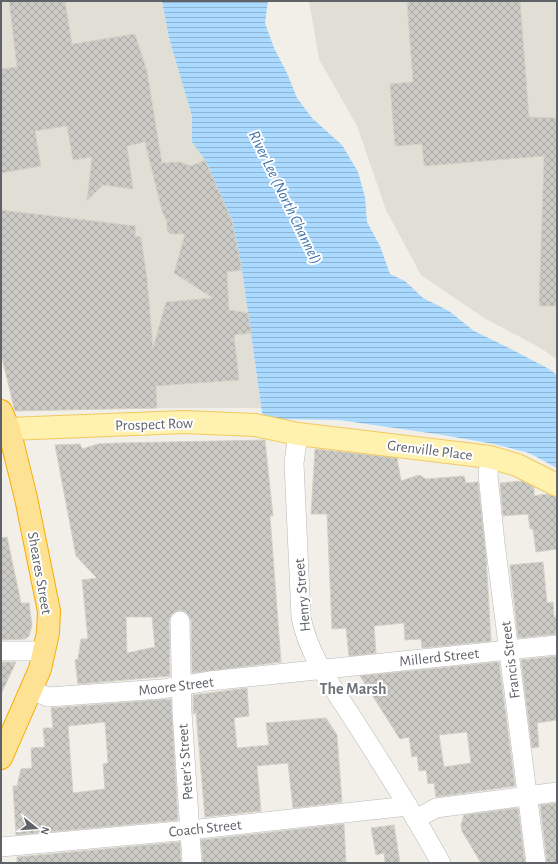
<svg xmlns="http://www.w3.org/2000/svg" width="558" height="864" font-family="'Alegreya Sans',sans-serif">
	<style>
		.education { fill: #e1ded6 }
		.water { fill: url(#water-rules) }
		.building { fill: url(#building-cross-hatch); stroke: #d6d1c6; fill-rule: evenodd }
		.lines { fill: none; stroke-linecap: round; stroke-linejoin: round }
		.minor-casing { stroke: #b5b8bc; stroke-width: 20 }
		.major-casing { stroke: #f2c960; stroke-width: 24 }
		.highway-casing { stroke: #f9ab00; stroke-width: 24 }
		.minor { stroke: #fff; stroke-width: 19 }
		.major { stroke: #fff2af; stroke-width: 22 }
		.highway { stroke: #fde293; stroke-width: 22 }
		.labels { text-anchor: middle; stroke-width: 4; stroke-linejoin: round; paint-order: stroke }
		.street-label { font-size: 15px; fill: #5f6368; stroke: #fff }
		.water-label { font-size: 16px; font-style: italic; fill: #4174aa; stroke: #fff }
		.neighbourhood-label { font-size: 16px; font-weight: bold; fill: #70757a; stroke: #fff }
	</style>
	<defs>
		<pattern id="water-rules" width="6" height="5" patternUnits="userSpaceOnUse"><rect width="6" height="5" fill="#aadaff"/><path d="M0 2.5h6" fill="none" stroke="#8eb4d2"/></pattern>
		<pattern id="building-cross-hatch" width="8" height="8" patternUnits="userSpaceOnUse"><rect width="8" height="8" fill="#cccac5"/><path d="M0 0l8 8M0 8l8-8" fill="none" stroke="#a9a8a4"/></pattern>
	</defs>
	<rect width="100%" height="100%" fill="#f1efe8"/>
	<g class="education">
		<path d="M1,1H162L169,38L192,116V142L205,160L232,220L242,270L261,408H157L14,411L1,354Z"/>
		<path d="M309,1H557V359L537,346L484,318L421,275L386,210L357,126L319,59Z"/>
	</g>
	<path class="water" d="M162,1H268L265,23L274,48L287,73L297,98L312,118L342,145L358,172L365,197L367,222L380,246L390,274L405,281L423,298L449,311L474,331L505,346L549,369L557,375V468L529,453L494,444L443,435L339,420L276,419L265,416L262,413L242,270L232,220L205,160L192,142V116L169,38Z"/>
	<g class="building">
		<path d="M9,1H65L72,44L135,34L147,71L162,163L180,162L191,166L205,160L232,221L242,270L227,272L229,310L248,313L251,333L234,335L239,380L156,386L157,408L15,411L1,354V210L136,226L135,236L141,237L147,278L153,348L166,302L213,298L174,273L185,234H170L167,230V222L162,211L145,142L127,146L133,189L103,185L87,201L92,157L73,160L67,126L35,131L41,166L1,173V69L17,67Z"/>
		<path d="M407,1H520L529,117L557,118V306H539L544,156L424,166L422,144L395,146L390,84L413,82Z"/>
		<path d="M265,440L273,516H270L281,662L192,673L191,620L186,612L179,610L171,615L169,621L170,676L78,684L75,660L78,659L81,639H88L82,580L97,578L76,556L55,445L80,444L82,449L98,444L117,443ZM126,617H152L155,647L127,653Z"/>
		<path d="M315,449L397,458L401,481L419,475L426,479L464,476L466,483L478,482L486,556L491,641L422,648L421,639L405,640L404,623L374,626L376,653L349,656L346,628L332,629L327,514H311Z"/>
		<path d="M522,481L534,487V496L547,494L557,497V549L536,552L533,529H530L528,514L503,516L500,483Z"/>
		<path d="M7,537L21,603H29L32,625L29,636L25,639L1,640V538Z"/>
		<path d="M543,562L547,603L553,602L554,617H557V634L518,638L510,565Z"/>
		<path d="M557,656V720L537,723L539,747L532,748L521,660Z"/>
		<path d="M1,662H16L1,694Z"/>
		<path d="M499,662L515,786L436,797L434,783L428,784L426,770L419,771L417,756L412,757L409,737L400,739L360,676ZM467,732L471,763L444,767L439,735Z"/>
		<path d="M247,688L249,716L234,718L237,748L269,745L266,723L326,718L337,735L342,802L293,808L288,763L257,766L261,811L205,817L196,713L193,714V695Z"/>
		<path d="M171,699L178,820L16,835L13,786H17L21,769L32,768L31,748L45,747L43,728H53L51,708ZM105,722L108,763L103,764L105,789L73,793L68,726Z"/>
		<path d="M557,803V863H547L540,805Z"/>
		<path d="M518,808L525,863H481L462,831L461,825L464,815Z"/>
		<path d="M344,824L346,863H203L201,840Z"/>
		<path d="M394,825L400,863H385L384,853L376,855L371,828Z"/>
		<path d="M180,842L181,863H17V857Z"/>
	</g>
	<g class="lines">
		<defs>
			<g id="minor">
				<path d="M298,434L294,463L301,617C309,658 335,690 357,725C386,770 415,816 441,863"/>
				<path d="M490,457L488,475L495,543L536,863"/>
				<path d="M180,621L182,712L192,863"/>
				<path d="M1,651H45"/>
				<path d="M31,690L48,697L162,689L209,681L557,645"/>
				<path d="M416,819L436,808L557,792"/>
				<path d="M1,847L190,830L408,806"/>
			</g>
			<path id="major" d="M9,429L184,422L255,425L298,434L490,457L517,465L557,485"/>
			<path id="highway" d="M1,411L9,429L26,498L49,611L48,633L40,669L1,758"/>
		</defs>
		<use href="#minor" class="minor-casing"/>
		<use href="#major" class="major-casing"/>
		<use href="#highway" class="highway-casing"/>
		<use href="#minor" class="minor"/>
		<use href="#major" class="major"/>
		<use href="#highway" class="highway"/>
	</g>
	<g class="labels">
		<g class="street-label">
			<text transform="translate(154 424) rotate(-2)" y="5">Prospect Row</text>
			<text transform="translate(430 450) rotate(7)" y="5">Grenville Place</text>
			<text transform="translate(40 573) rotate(80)" y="5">Sheares Street</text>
			<text transform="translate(302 595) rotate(-95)" y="5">Henry Street</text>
			<text transform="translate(439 657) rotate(-6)" y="5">Millerd Street</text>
			<text transform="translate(510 660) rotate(-97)" y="5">Francis Street</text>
			<text transform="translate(176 686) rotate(-7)" y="5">Moore Street</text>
			<text transform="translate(185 762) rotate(-94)" y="5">Peter's Street</text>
			<text transform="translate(205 828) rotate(-6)" y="5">Coach Street</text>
		</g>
		<g class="water-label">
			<text transform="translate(286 197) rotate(64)" y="6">River Lee (North Channel)</text>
		</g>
		<g class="neighbourhood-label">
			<text x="353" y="694">The Marsh</text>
		</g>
	</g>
	<rect width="558" height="864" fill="none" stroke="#5f6368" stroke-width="4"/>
	<g transform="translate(36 828) rotate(107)" stroke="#ffffff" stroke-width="3" paint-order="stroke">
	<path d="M0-3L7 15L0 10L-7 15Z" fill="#5f6368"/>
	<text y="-6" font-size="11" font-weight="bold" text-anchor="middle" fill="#5f6368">N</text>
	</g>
</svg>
